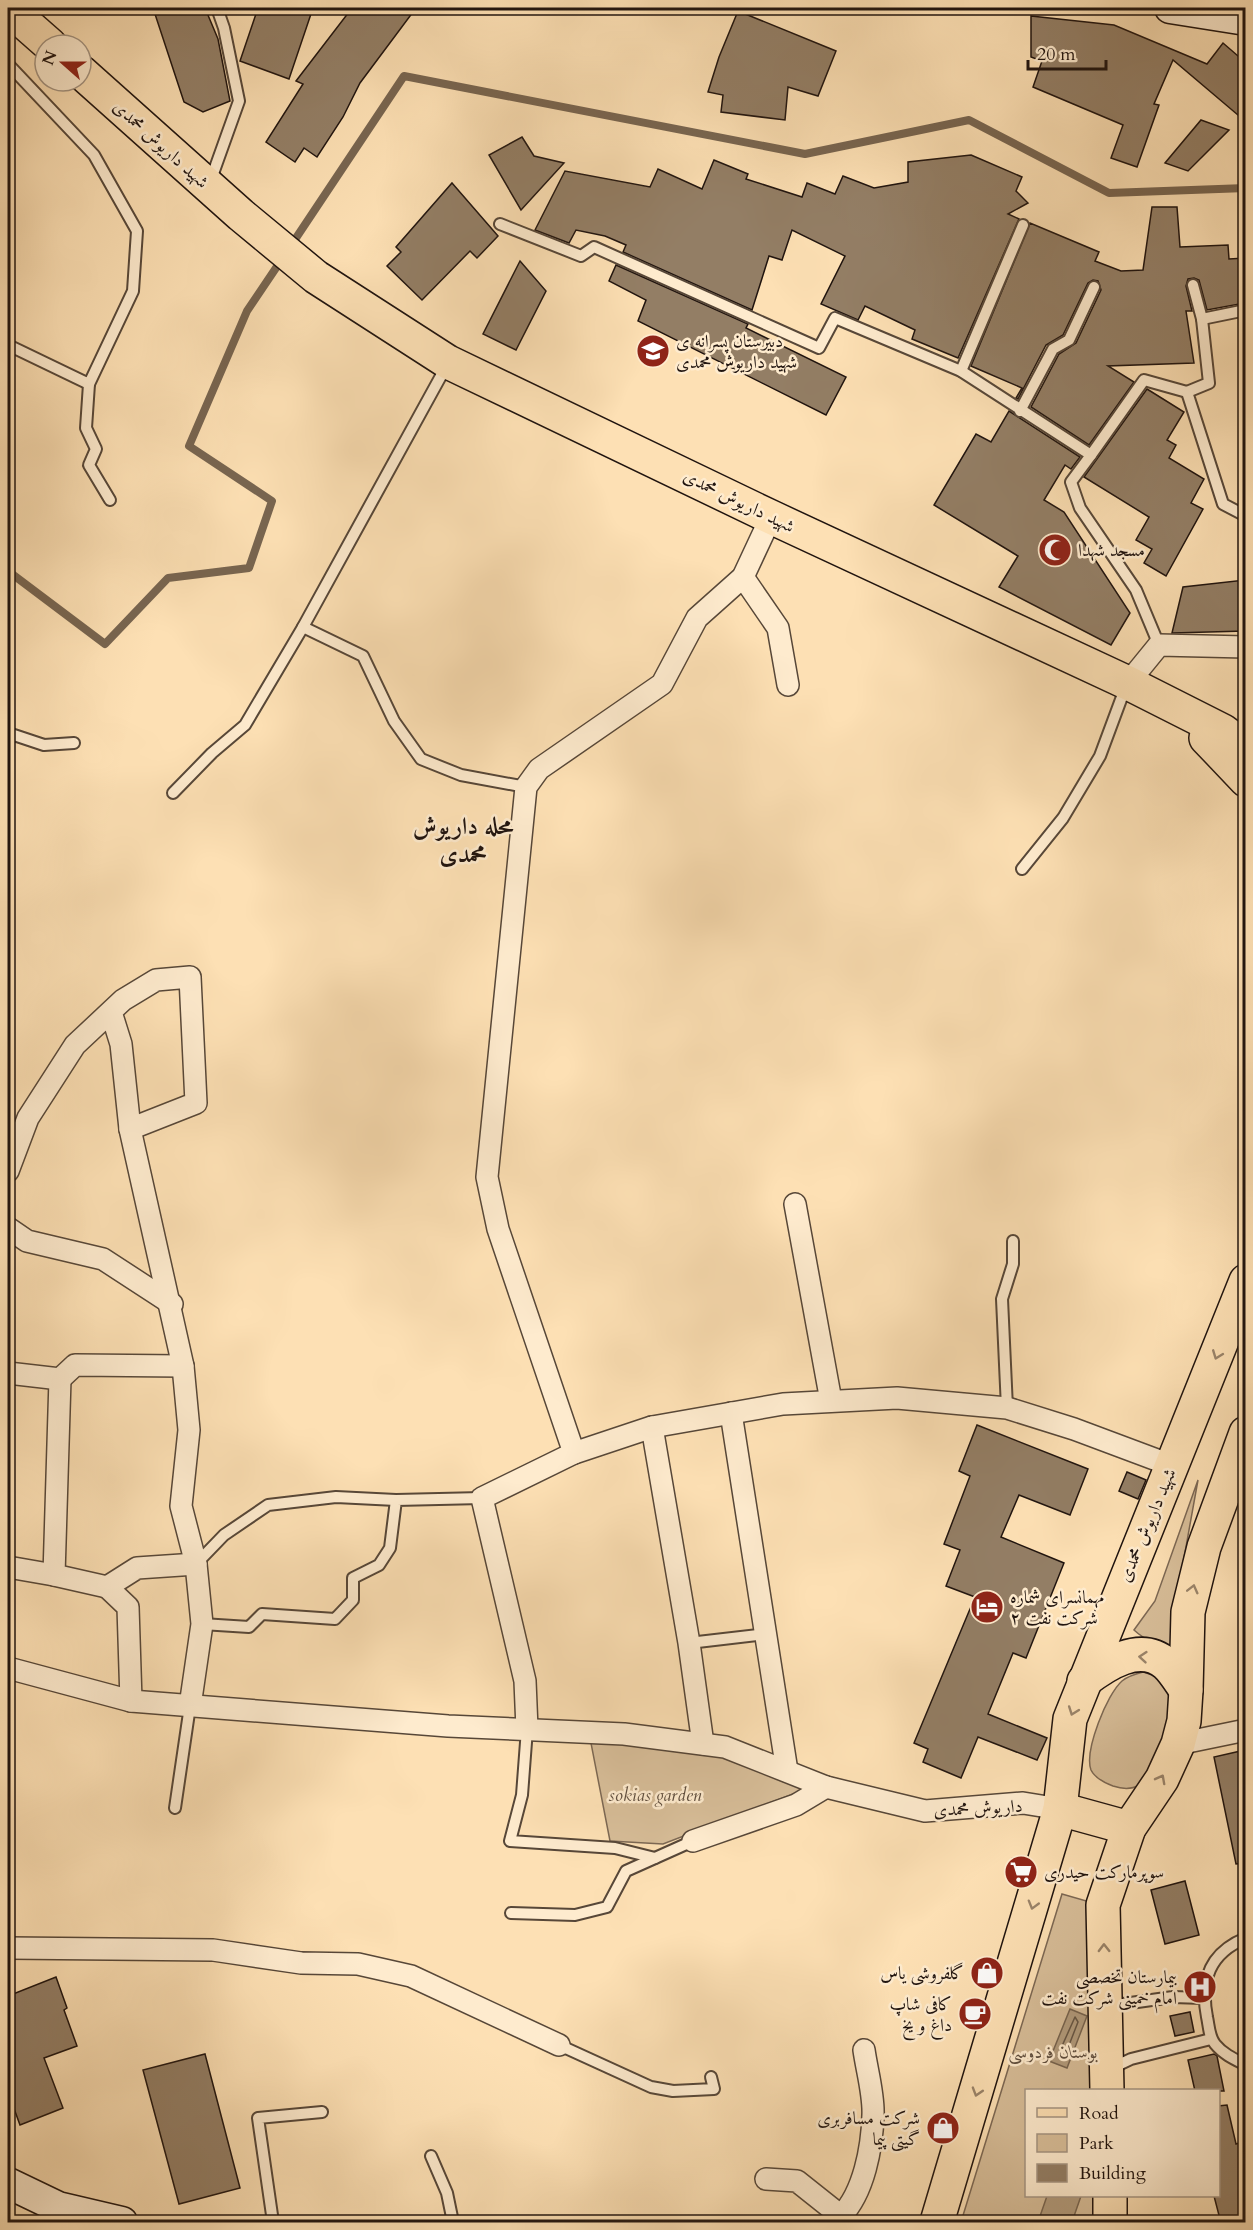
<svg xmlns="http://www.w3.org/2000/svg" width="1253" height="2230" font-family="Cardo,Amiri,serif">
	<style>
		.green { fill: #d7bd98; stroke: #7c6854; stroke-width: 1.5 }
		.water { fill: #b29b7c; stroke: #786550; stroke-width: 1.5 }
		.lines { fill: none; stroke-linecap: round; stroke-linejoin: round }
		.shore { stroke: #695846; stroke-width: 1.5 }
		.stream { stroke: #786550; stroke-width: 8 }
		.building { fill: #937e65; stroke: #20140f; stroke-width: 1.5 }
		.service-casing { stroke: #574738; stroke-width: 14 }
		.minor-casing { stroke: #574738; stroke-width: 24 }
		.secondary-casing { stroke: #20140f; stroke-width: 33 }
		.primary-casing { stroke: #20140f; stroke-width: 36 }
		.service { stroke: #feebce; stroke-width: 10 }
		.minor { stroke: #feebce; stroke-width: 21 }
		.secondary { stroke: #feebce; stroke-width: 30 }
		.primary { stroke: #fde0b4; stroke-width: 33 }
		.oneway { stroke: #9a846a }
		.labels { text-anchor: middle; stroke-width: 5; stroke-linejoin: round; paint-order: stroke }
		.street-label { font-size: 18px; fill: #20140f; stroke: #feebce }
		.poi-label { font-size: 18px; fill: #20140f; stroke: #feebce; text-anchor: start }
		.park-label { font-size: 18px; font-style: italic; fill: #604f3f; stroke: #feebce }
		.district-label { font-size: 24px; font-weight: bold; fill: #20140f; stroke: #feebce }
	</style>
	<rect width="100%" height="100%" fill="#fde0b4"/>
	<filter id="stains"><feTurbulence type="fractalNoise" baseFrequency=".00333" numOctaves="4"/><feColorMatrix values="0 0 0 0 .2 0 0 0 0 .09 0 0 0 0 .02 0 0 0 .5 -.17"/></filter>
	<radialGradient id="worn" r=".72"><stop offset=".6" stop-color="#630" stop-opacity="0"/><stop offset="1" stop-color="#630" stop-opacity=".3"/></radialGradient>
	<g class="green">
		<path d="M1198,1480L1182,1569L1177,1645C1161,1647 1146,1641 1134,1630L1155,1601Z"/>
		<path d="M1143,1672L1159,1677L1175,1702C1170,1719 1154,1776 1139,1785C1131,1790 1122,1789 1113,1786C1105,1783 1095,1778 1091,1770C1084,1751 1107,1694 1122,1681C1128,1676 1135,1674 1143,1672Z"/>
		<path d="M590,1738L721,1755L806,1789L663,1844L610,1841Z"/>
		<path d="M1062,1894L1090,1902L1092,2090H1026V2196H1093V2222H961Z"/>
	</g>
	<g class="water">
		<path d="M1070,2009L1087,2016L1067,2068L1049,2061Z"/>
		<path d="M1047,2196H1081L1072,2222H1038Z"/>
	</g>
	<g class="lines">
		<path class="shore" d="M1075,2017L1078,2022L1064,2058L1061,2059L1058,2055Z"/>
		<g class="stream">
			<path d="M290,247L404,76L805,154L969,120L1109,193L1246,188"/>
			<path d="M8,571L105,644L168,578L249,568L272,501L189,446L247,311L282,259"/>
		</g>
	</g>
	<g class="building">
		<path d="M153,8H205L218,39L230,101L203,112L184,102Z"/>
		<path d="M258,8H313L289,79L240,61Z"/>
		<path d="M352,8H416L360,83L343,117L317,157L304,148L295,162L266,142L303,84L296,81Z"/>
		<path d="M738,11L836,51L818,96L788,87L785,120L721,112L723,95L708,92L719,57Z"/>
		<path d="M1031,16L1114,25L1207,64L1223,43L1245,62V121L1173,60L1154,104L1159,105L1137,167L1111,158L1123,125L1033,87L1042,61L1031,57Z"/>
		<path d="M1201,120L1229,130L1188,171L1165,163Z"/>
		<path d="M522,137L534,156L564,163L521,210L489,155Z"/>
		<path d="M971,155L1022,177L1016,191L1028,203L1008,214L1019,219L958,358L912,339L915,330L865,306L858,320L821,304L845,256L792,230L782,260L769,256L752,310L623,252L626,245L605,236L576,230L569,243L535,230L565,171L650,187L658,169L702,189L714,160L748,174L746,179L802,197L807,183L835,194L843,176L874,188L908,182V162Z"/>
		<path d="M452,183L498,236L477,258L470,251L422,300L387,266L401,252L396,247Z"/>
		<path d="M1152,207H1177L1180,247L1228,245L1229,259L1245,258V303L1207,310L1199,280L1194,278L1188,279L1186,286L1192,311H1186L1194,363L1108,366L1134,382L1089,445L1031,407L1059,354L1076,343L1101,290L1098,281L1093,280L1088,283L1063,335L1046,345L1018,399L1016,398L1022,388L971,366L1030,223L1099,252L1095,261L1121,271L1143,270Z"/>
		<path d="M520,261L546,291L516,350L483,334Z"/>
		<path d="M616,265L748,324L746,328L846,377L826,415L638,321L646,300L609,281Z"/>
		<path d="M1147,389L1184,412L1167,440L1176,445L1169,458L1204,479L1191,503L1203,509L1166,576L1144,563L1152,549L1136,540L1149,517L1084,477Z"/>
		<path d="M1009,411L1080,457L1071,469L1065,465L1044,500L1064,512L1130,613L1111,645L999,587L1018,556L934,505L976,434L991,442Z"/>
		<path d="M1245,580V631L1172,633L1183,587Z"/>
		<path d="M977,1425L1088,1469L1070,1515L1019,1495L1001,1537L1064,1563L1026,1658L1013,1653L988,1714L1047,1738L1037,1760L978,1737L961,1778L923,1762L928,1749L914,1743L975,1597L946,1586L960,1550L944,1544L970,1476L959,1471Z"/>
		<path d="M1127,1472L1146,1480L1138,1499L1119,1491Z"/>
		<path d="M1245,1750V1863L1236,1864L1214,1757Z"/>
		<path d="M1185,1881L1199,1935L1165,1944L1151,1890Z"/>
		<path d="M56,1977L67,2008L64,2010L77,2046L44,2058L63,2108L20,2125L8,2092V1996Z"/>
		<path d="M1190,2012L1194,2032L1175,2036L1170,2016Z"/>
		<path d="M205,2054L240,2188L179,2204L143,2070Z"/>
		<path d="M1214,2054L1217,2056L1224,2091H1195L1188,2060Z"/>
		<path d="M1227,2105L1236,2144L1245,2141V2223H1221L1214,2196H1218V2106Z"/>
	</g>
	<g class="lines">
		<defs>
			<g id="service">
				<path d="M8,64L94,155L137,231L133,291L89,384L8,345"/>
				<path d="M210,182L239,101L224,28L217,8"/>
				<path d="M500,224L581,256L594,247L819,348L835,318L961,371L1091,455L1071,482L1080,508L1136,590L1159,645"/>
				<path d="M1193,285L1202,319L1209,383L1187,392L1223,504L1246,516"/>
				<path d="M1202,319L1246,310"/>
				<path d="M961,371L1023,225"/>
				<path d="M89,384L86,428L96,449L89,465L110,500"/>
				<path d="M1020,411L1053,349L1069,340L1094,287"/>
				<path d="M1091,455L1144,380L1187,392"/>
				<path d="M303,627L363,656L394,721L421,759L461,775L526,787"/>
				<path d="M8,733L44,745L74,743"/>
				<path d="M173,793L212,753L245,725L303,627L447,365"/>
				<path d="M1022,869L1063,818L1100,756L1126,686"/>
				<path d="M1007,1408L1002,1299L1013,1264V1241"/>
				<path d="M196,1564L224,1535L268,1505L336,1497L396,1500"/>
				<path d="M202,1624L249,1627L262,1614L335,1619L353,1600V1578L379,1565L390,1548L396,1500L482,1498"/>
				<path d="M689,1643L766,1634"/>
				<path d="M527,1729L522,1795L510,1841L615,1848L655,1858"/>
				<path d="M175,1808L190,1706"/>
				<path d="M511,1913L575,1915L607,1907L626,1871L693,1841"/>
				<path d="M1246,1938C1209,1953 1200,1981 1207,2017C1209,2026 1209,2037 1215,2044C1223,2054 1234,2059 1246,2065"/>
				<path d="M1109,2006L1173,1997L1203,1998"/>
				<path d="M559,2045L651,2087L673,2091L714,2089L711,2077"/>
				<path d="M1110,2069L1131,2059L1211,2039"/>
				<path d="M431,2156L447,2193L453,2222"/>
				<path d="M273,2222L258,2118L322,2112"/>
			</g>
			<g id="minor">
				<path d="M743,577L778,628L788,685"/>
				<path d="M1128,683L1159,645L1246,647"/>
				<path d="M130,1129L183,1366L189,1430L181,1506L196,1564L202,1624L190,1706"/>
				<path d="M8,1171L28,1118L75,1045L123,1000L156,980L190,977L196,1103L130,1129L121,1044L111,1012"/>
				<path d="M795,1204L831,1401"/>
				<path d="M8,1228L27,1241L103,1259L172,1304"/>
				<path d="M8,1373L60,1379L75,1365L183,1366"/>
				<path d="M60,1379L54,1575L107,1587L137,1568L196,1564"/>
				<path d="M731,1413L787,1771"/>
				<path d="M652,1427L689,1643L703,1744"/>
				<path d="M574,1453L652,1427L783,1404L897,1398L1007,1408L1074,1429L1173,1466"/>
				<path d="M8,1567L54,1575"/>
				<path d="M107,1587L128,1607L131,1701"/>
				<path d="M8,1668L131,1701L448,1726L624,1734L725,1747L826,1787L925,1811L1023,1803L1060,1809"/>
				<path d="M527,1729L525,1681L482,1498L574,1453L498,1229L487,1177L526,787L539,769L662,684L697,618L743,577L771,517"/>
				<path d="M1178,1744L1246,1730"/>
				<path d="M693,1841L796,1805L826,1787"/>
				<path d="M8,1948L213,1950L301,1963L358,1964L411,1976L559,2045"/>
				<path d="M766,2179L797,2181L841,2216C864,2192 872,2148 873,2115C874,2095 867,2071 864,2050"/>
			</g>
			<g id="secondary">
				<path d="M1170,8L1246,20"/>
				<path d="M8,2183L58,2207L122,2222"/>
			</g>
			<g id="primary">
				<path d="M8,8L50,45"/>
				<path d="M81,72L241,215L316,277L448,362L771,517L1128,683L1223,731L1246,748"/>
				<path d="M1206,738L1246,780"/>
				<path d="M1084,1681C1105,1665 1140,1641 1166,1664C1174,1671 1180,1682 1186,1690"/>
				<path d="M1060,1809L1129,1828"/>
				<path d="M1107,2090L1103,1905L1129,1828L1162,1779L1178,1744L1184,1721L1186,1690L1188,1612L1204,1547L1246,1433"/>
				<path d="M1110,2196V2222"/>
				<path d="M937,2222L1060,1809L1070,1719L1246,1281"/>
			</g>
		</defs>
		<use href="#service" class="service-casing"/>
		<use href="#minor" class="minor-casing"/>
		<use href="#secondary" class="secondary-casing"/>
		<use href="#primary" class="primary-casing"/>
		<use href="#service" class="service"/>
		<use href="#minor" class="minor"/>
		<use href="#secondary" class="secondary"/>
		<use href="#primary" class="primary"/>
	</g>
	<defs><path id="oneway-chevron" d="M-2-3.5L2.5 0L-2 3.5" fill="none" stroke-width="1.6" stroke-linecap="round" stroke-linejoin="round" transform="scale(1.5)"/></defs>
	<g class="oneway">
		<use href="#oneway-chevron" transform="translate(1217 1355) rotate(111)"/>
		<use href="#oneway-chevron" transform="translate(1193 1589) rotate(-76)"/>
		<use href="#oneway-chevron" transform="translate(1143 1657) rotate(-175)"/>
		<use href="#oneway-chevron" transform="translate(1073 1711) rotate(110)"/>
		<use href="#oneway-chevron" transform="translate(1161 1779) rotate(-62)"/>
		<use href="#oneway-chevron" transform="translate(1033 1905) rotate(106)"/>
		<use href="#oneway-chevron" transform="translate(1104 1948) rotate(-91)"/>
		<use href="#oneway-chevron" transform="translate(977 2092) rotate(107)"/>
	</g>
	<defs>
		<symbol id="school-disc" viewBox="-11 -11 22 22"><circle r="9.5" fill="#8f2418" stroke="#feebce"/><path d="M0-5L7-2L0 1L-7-2ZM-4 1L0 2.5L4 1V4Q0 6-4 4Z" fill="#fff"/></symbol>
		<symbol id="mosque-disc" viewBox="-11 -11 22 22"><circle r="9.5" fill="#8f2418" stroke="#feebce"/><path d="M3.5-4.9A6 6 0 1 0 3.5 4.9A5 5 0 1 1 3.5-4.9Z" fill="#fff"/></symbol>
		<symbol id="hotel-disc" viewBox="-11 -11 22 22"><circle r="9.5" fill="#8f2418" stroke="#feebce"/><path d="M-6-4.5h1.5V1H6V5H4.5V3h-9V5H-6ZM-4 0a1.8 1.8 0 1 1 3.6 0ZM.5 0V-2.5h3Q6-2.5 6 0Z" fill="#fff"/></symbol>
		<symbol id="supermarket-disc" viewBox="-11 -11 22 22"><circle r="9.5" fill="#8f2418" stroke="#feebce"/><path d="M-6-5.5h2.5l.6 2H6L4.5 2H-2.5L-4.4-4H-6ZM-1.5 3.2a1.3 1.3 0 1 0 .1 0ZM3 3.2a1.3 1.3 0 1 0 .1 0Z" fill="#fff"/></symbol>
		<symbol id="shop-disc" viewBox="-11 -11 22 22"><circle r="9.5" fill="#8f2418" stroke="#feebce"/><path d="M-5-2.5h2.3a2.7 3.5 0 0 1 5.4 0H5L5.5 6h-11ZM-1.5-2.5h3a1.5 2.3 0 0 0-3 0Z" fill="#fff"/></symbol>
		<symbol id="hospital-disc" viewBox="-11 -11 22 22"><circle r="9.5" fill="#8f2418" stroke="#feebce"/><path d="M-5-5h3v3.5h4V-5h3V5h-3V1.5h-4V5h-3Z" fill="#fff"/></symbol>
		<symbol id="cafe-disc" viewBox="-11 -11 22 22"><circle r="9.5" fill="#8f2418" stroke="#feebce"/><path d="M-5.5-4.5H6V0H3Q3 3.5 0 3.5H-2.5Q-5.5 3.5-5.5 0ZM3-3.2v2h1.7v-2ZM-6 4.5H4V6H-6Z" fill="#fff"/></symbol>
	</defs>
	<g fill-rule="evenodd">
		<use href="#school-disc" x="634" y="332" width="38" height="38"/>
		<use href="#mosque-disc" x="1036" y="531" width="38" height="38"/>
		<use href="#hotel-disc" x="968" y="1588" width="38" height="38"/>
		<use href="#supermarket-disc" x="1002" y="1853" width="38" height="38"/>
		<use href="#shop-disc" x="968" y="1954" width="38" height="38"/>
		<use href="#hospital-disc" x="1181" y="1968" width="38" height="38"/>
		<use href="#cafe-disc" x="956" y="1995" width="38" height="38"/>
		<use href="#shop-disc" x="924" y="2109" width="38" height="38"/>
	</g>
	<g class="labels">
		<g class="street-label">
			<text transform="translate(161 144) rotate(42)" y="6">شهید داریوش محمدی</text>
			<text transform="translate(739 501) rotate(26)" y="6">شهید داریوش محمدی</text>
			<text transform="translate(1147 1525) rotate(-67)" y="6">شهید داریوش محمدی</text>
			<text transform="translate(978 1808) rotate(-3)" y="6">داریوش محمدی</text>
		</g>
		<g class="poi-label">
			<text x="676" y="347">دبیرستان پسرانه ی<tspan x="676" dy="21">شهید داریوش محمدی</tspan></text>
			<text x="1078" y="556">مسجد شهدا</text>
			<text x="1010" y="1603">مهمانسرای شماره<tspan x="1010" dy="21">۲ شرکت نفت</tspan></text>
			<text x="1044" y="1878">سوپرمارکت حیدری</text>
			<text x="964" y="1979" text-anchor="end">گلفروشی یاس</text>
			<text x="1177" y="1983" text-anchor="end">بیمارستان تخصصی<tspan x="1177" dy="21">امام خمینی شرکت نفت</tspan></text>
			<text x="952" y="2010" text-anchor="end">کافی شاپ<tspan x="952" dy="21">داغ و یخ</tspan></text>
			<text x="920" y="2124" text-anchor="end">شرکت مسافربری<tspan x="920" dy="21">گیتی پیما</tspan></text>
		</g>
		<g class="park-label">
			<text x="655" y="1801">sokias garden</text>
			<text x="1053" y="2058">بوستان فردوسی</text>
		</g>
		<g class="district-label">
			<text x="463" y="834">محله داریوش<tspan x="463" dy="28">محمدی</tspan></text>
		</g>
	</g>
	<rect width="1253" height="2230" fill="none" stroke="#fde0b4" stroke-width="30"/>
	<rect x="9" y="9" width="1235" height="2212" fill="none" stroke="#20140f" stroke-width="3"/>
	<rect x="15" y="15" width="1223" height="2200" fill="none" stroke="#20140f" stroke-width="1.5"/>
	<rect x="1025" y="2089" width="195" height="108" fill="#feebce" stroke="#a59582" stroke-width="1.5"/>
	<rect x="1037" y="2108" width="30" height="9" fill="#fde0b4" stroke="#a59582" stroke-width="1.5"/>
	<text x="1079" y="2119" font-size="18" fill="#20140f">Road</text>
	<rect x="1037" y="2134" width="30" height="18" fill="#d7bd98" stroke="#a59582" stroke-width="1.5"/>
	<text x="1079" y="2149" font-size="18" fill="#20140f">Park</text>
	<rect x="1037" y="2164" width="30" height="18" fill="#937e65" stroke="#a59582" stroke-width="1.5"/>
	<text x="1079" y="2179" font-size="18" fill="#20140f">Building</text>
	<g transform="translate(63 63) rotate(291)"><circle r="28" fill="#feebce" stroke="#a59582" stroke-width="1.5"/>
	<path d="M0-4.5L10 22L0 15L-10 22Z" fill="#8f2418"/>
	<text y="-9" font-size="16" font-weight="bold" text-anchor="middle" fill="#20140f">N</text>
	</g>
	<path d="M1028 60v9h78v-9" fill="none" stroke="#20140f" stroke-width="3"/>
	<text x="1037" y="60" font-size="18" fill="#20140f" stroke="#feebce" stroke-width="4.5" paint-order="stroke">20 m</text>
	<rect width="100%" height="100%" filter="url(#stains)"/>
	<rect width="100%" height="100%" fill="url(#worn)"/>
</svg>
